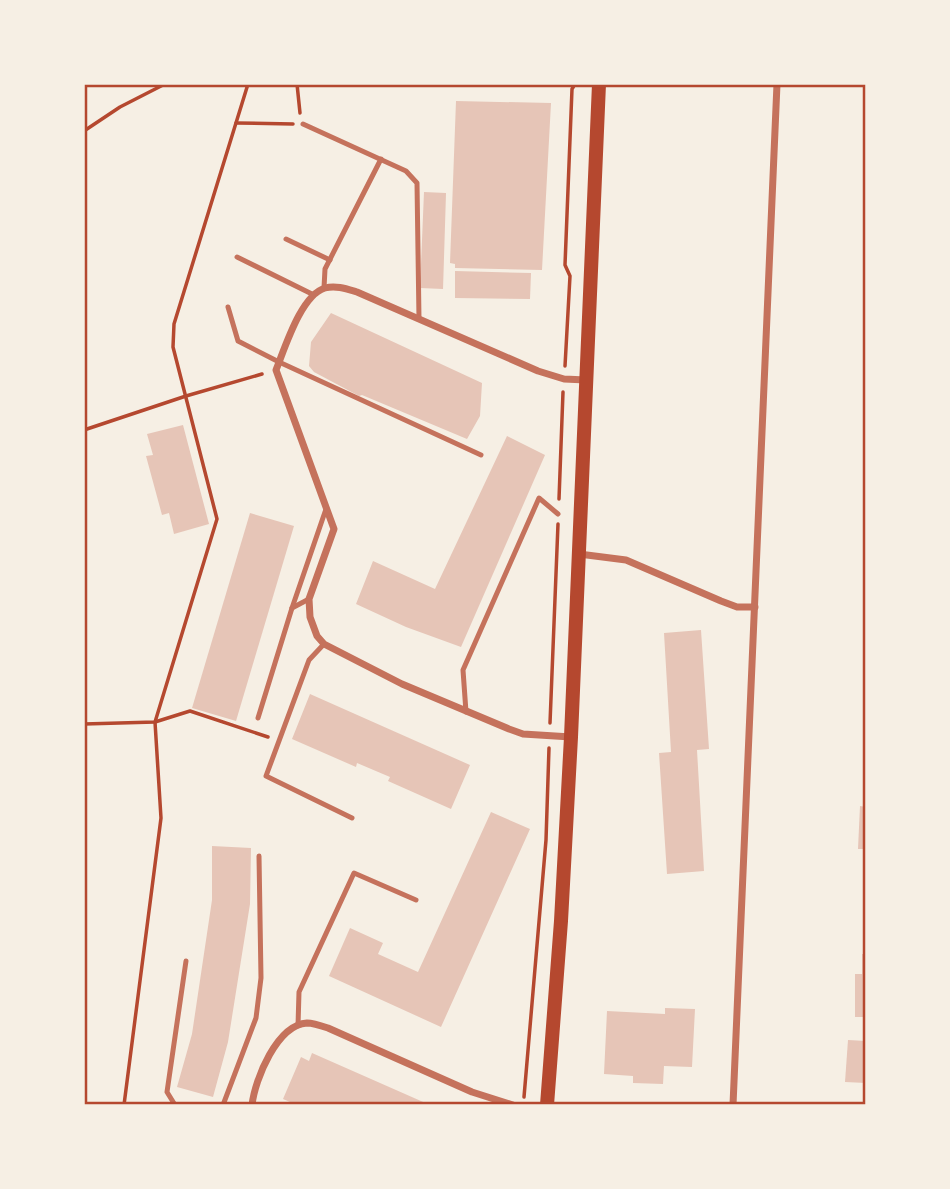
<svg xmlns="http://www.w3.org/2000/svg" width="950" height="1189" font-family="'Fira Sans',sans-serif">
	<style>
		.building { fill: #e6c5b7 }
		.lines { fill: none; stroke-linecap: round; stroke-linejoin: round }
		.path { stroke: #b5482f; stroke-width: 3.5 }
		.service { stroke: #c5725c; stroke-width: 5 }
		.minor { stroke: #c5725c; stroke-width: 7 }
		.secondary { stroke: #b5482f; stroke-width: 14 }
		.neatline { fill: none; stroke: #b5482f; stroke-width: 2.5 }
	</style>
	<rect width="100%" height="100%" fill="#f6efe4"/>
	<g class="building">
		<path d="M456,101L551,103L542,270L455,268V264L450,263Z"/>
		<path d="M424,192L446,193L443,289L420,288Z"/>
		<path d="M455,271L531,273L530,299L455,298Z"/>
		<path d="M331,313L482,383L480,416L467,439L362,395L359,396L314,372L309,366L311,342Z"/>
		<path d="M183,425L209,524L174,534L169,513L162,515L146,456L153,455L147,434Z"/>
		<path d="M507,436L545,455L461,647L406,627L356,604L373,561L435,589Z"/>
		<path d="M250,513L294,526L236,721L192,708Z"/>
		<path d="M701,630L709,749L697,750L704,871L667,874L659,753L671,752L664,633Z"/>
		<path d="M310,694L470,765L451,809L388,781L390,777L357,763L356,767L292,739Z"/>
		<path d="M860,806L866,807V849H858Z"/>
		<path d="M491,812L530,829L441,1027L329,976L350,928L383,943L378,954L418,972Z"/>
		<path d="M212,846L251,848L250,904L228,1042L213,1097L177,1087L192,1034L212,900Z"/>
		<path d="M862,954H866V1017H855V974H862Z"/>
		<path d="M665,1008L695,1009L692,1067L664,1066L663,1084L633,1083V1076L604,1074L607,1011L665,1014Z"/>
		<path d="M848,1040L866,1041V1083L845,1082Z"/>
		<path d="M312,1053L430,1105H297L283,1099L301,1057L309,1061Z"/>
	</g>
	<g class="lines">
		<g class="path">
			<path d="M297,84L300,113"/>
			<path d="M236,123L293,124"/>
			<path d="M84,131L120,107L165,84"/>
			<path d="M565,366L570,276L565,265L572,89L575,84"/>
			<path d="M84,430L186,396L262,374"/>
			<path d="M559,499L563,392"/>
			<path d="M550,723L558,524"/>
			<path d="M84,724L155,722L190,711L268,737"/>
			<path d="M524,1097L546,840L549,748"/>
			<path d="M124,1105L161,818L155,722L217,519L173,347L174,324L248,84"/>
		</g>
		<g class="service">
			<path d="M303,124L406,171L417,183L419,319"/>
			<path d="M286,239L330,260"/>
			<path d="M237,257L314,295"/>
			<path d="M324,288L325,269L381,159"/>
			<path d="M228,307L238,341L279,362L481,455"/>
			<path d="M292,608L309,599"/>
			<path d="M324,644L309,660L266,776L352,818"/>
			<path d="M466,712L463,670L539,498L558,514"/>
			<path d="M258,718L292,608L326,509"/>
			<path d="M298,1026L299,992L354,873L416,900"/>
			<path d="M175,1105L167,1092L186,961"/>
			<path d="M223,1105L256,1018L261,978L259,856"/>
		</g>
		<g class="minor">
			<path d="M579,554L626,560L721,601L737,607H755"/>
			<path d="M571,737L523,734L509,729L402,684L324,644L317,636L310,617L309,599L334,529L276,370C285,348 301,295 325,288C336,285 347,289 357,292L538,371L564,379L586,380"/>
			<path d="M252,1105C255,1079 277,1025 307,1023C313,1023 322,1026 328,1028L472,1092L513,1105"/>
			<path d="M733,1105L777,84"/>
		</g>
		<path class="secondary" d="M547,1105L561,921L571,737L599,84"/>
	</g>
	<rect width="950" height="1189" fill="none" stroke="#f6efe4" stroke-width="172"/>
	<rect x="86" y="86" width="778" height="1017" class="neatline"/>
</svg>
